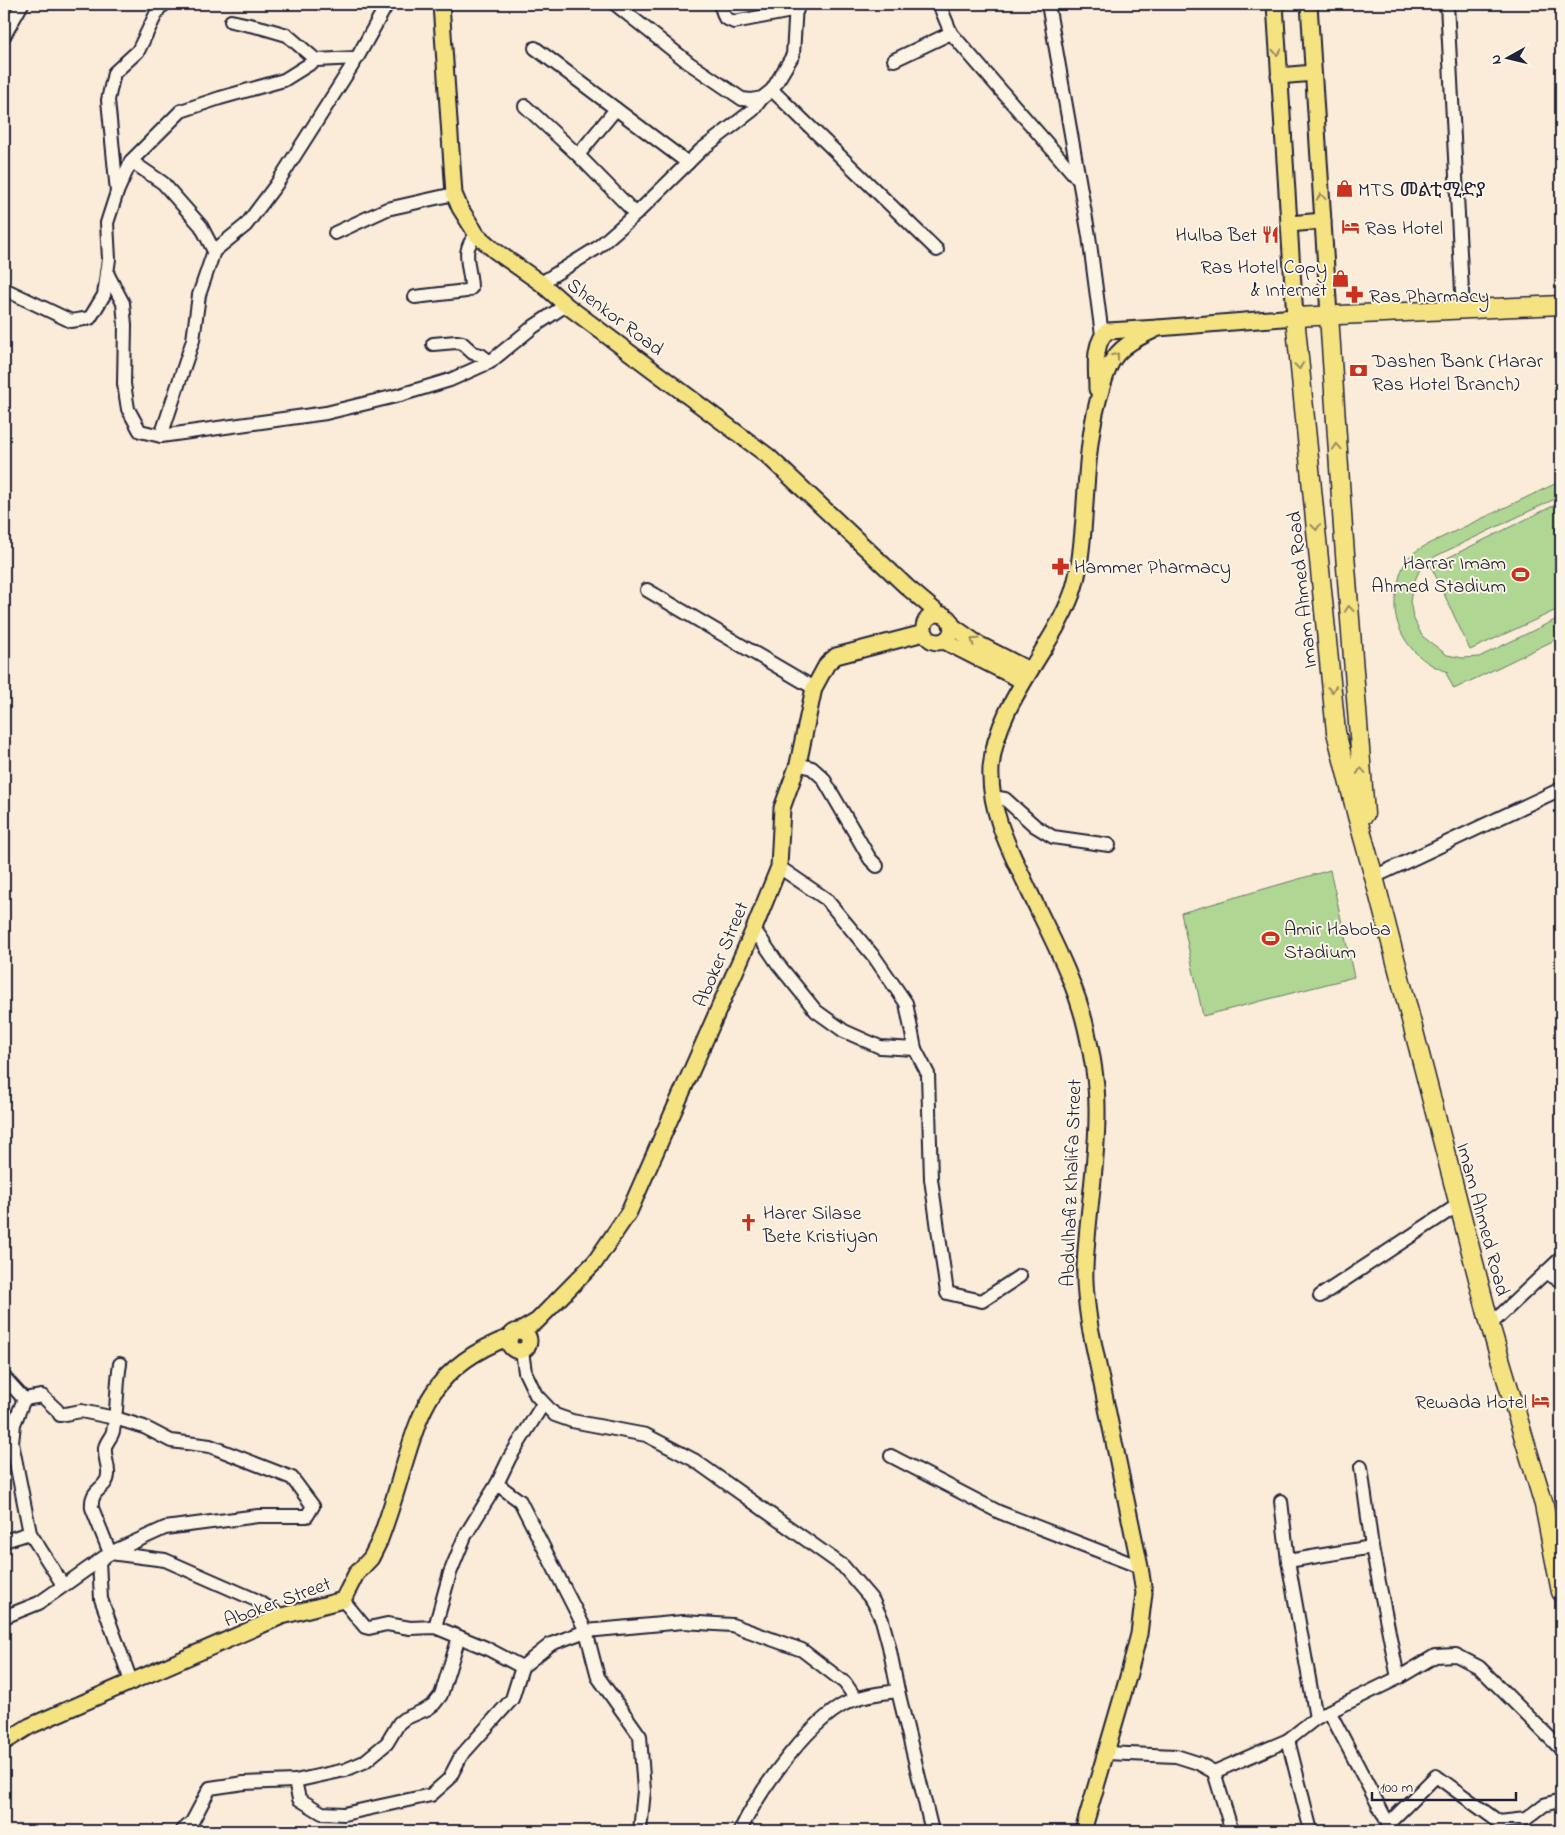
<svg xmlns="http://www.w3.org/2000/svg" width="1565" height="1835" font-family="'Indie Flower','Noto Sans Ethiopic',sans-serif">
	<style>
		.green { fill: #afd692; stroke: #687c66 }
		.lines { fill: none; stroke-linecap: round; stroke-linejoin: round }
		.minor-casing { stroke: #22223b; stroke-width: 16 }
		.major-casing { stroke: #22223b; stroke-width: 19 }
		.highway-casing { stroke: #22223b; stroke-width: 21 }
		.minor { stroke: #fcf5e5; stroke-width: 12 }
		.major { stroke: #f5e382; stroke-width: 15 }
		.highway { stroke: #f5e382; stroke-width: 18 }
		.oneway { stroke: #968c62 }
		.labels { text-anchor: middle; stroke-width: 4; stroke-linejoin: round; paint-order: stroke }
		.poi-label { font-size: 20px; fill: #22223b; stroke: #fcf5e5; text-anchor: start }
		.street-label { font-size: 20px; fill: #22223b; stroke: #fcf5e5 }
	</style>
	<rect width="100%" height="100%" fill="#faecd8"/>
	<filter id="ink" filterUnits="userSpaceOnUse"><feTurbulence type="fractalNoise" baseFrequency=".02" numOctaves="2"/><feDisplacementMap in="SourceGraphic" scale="10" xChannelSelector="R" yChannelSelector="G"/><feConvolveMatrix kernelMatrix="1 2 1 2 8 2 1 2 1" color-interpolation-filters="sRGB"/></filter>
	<g filter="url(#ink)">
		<g class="green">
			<path d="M1561,481V496L1436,556L1421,567L1414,582L1410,601L1413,617L1422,636L1447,655L1463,658L1479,657L1561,617V637L1454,689L1446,673L1449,672C1418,664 1393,634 1395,601C1395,596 1397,590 1398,585C1399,576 1403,564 1409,557C1413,552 1422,548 1428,544Z"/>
			<path d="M1561,502V608L1470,650L1431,566Z"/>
			<path d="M1330,870L1354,977L1203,1016L1181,913Z"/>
		</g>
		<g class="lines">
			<defs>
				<g id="minor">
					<path d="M615,4L689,63L742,99L751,100L762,98L772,90L793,55L796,4"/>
					<path d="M720,4L725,18L734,22L797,10"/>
					<path d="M939,4L951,33L1078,179"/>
					<path d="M1048,4L1089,236L1102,335"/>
					<path d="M1447,4L1463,310"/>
					<path d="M231,21L263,28L287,35L316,60"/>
					<path d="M4,36L22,4"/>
					<path d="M535,48L616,109L578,155"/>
					<path d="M894,60L951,33"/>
					<path d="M772,90L937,250"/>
					<path d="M525,106L578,155L636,214"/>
					<path d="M616,109L688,163"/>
					<path d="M131,161L181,111L220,98L284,80L316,60L357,58"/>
					<path d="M117,192L108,100L114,73L138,51L159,8L165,4"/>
					<path d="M335,233L387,209L454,194"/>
					<path d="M107,273L123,303L125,325L124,384L128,409L140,431L161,436L326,413L400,395L450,380L490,362L533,327L566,305"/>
					<path d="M541,283L597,248L636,214L701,150L753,110L762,98"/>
					<path d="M4,289L71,321L90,318L104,295L109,259L107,223L117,192L131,161L163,183L201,226L214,251L246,225L276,185L357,58L387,4"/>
					<path d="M415,297L466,291L471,288C471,267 459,250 477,235"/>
					<path d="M433,344L456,342L462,343L473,353L481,355L490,362"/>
					<path d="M161,436L193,340L199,295L214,251"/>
					<path d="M647,590L814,688"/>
					<path d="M798,764L812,768L823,778L870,859L877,866"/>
					<path d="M992,797L1005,799L1035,826L1053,837L1109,845"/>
					<path d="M1374,877L1561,789"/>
					<path d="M754,929L778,964L816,1011L844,1031L880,1047L915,1049L906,1003L875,958L826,899L779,867"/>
					<path d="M915,1049L928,1074L931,1179L947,1293L982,1301L1020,1276"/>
					<path d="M1546,1273L1561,1281"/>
					<path d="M1320,1296L1458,1205"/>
					<path d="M1490,1325L1561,1258"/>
					<path d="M522,1351L525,1372L536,1395L555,1415L572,1421L646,1435L694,1460L843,1566L873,1601L882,1620L889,1646L898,1691L932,1831"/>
					<path d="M4,1377L24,1399"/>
					<path d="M24,1399L42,1396L57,1410L60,1415L81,1411L115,1418L144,1427L171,1441L210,1446L292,1478L313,1506L307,1516H258L165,1528L110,1553L92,1508C90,1487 107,1490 108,1475C109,1466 104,1457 105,1448C106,1441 112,1437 113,1431C118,1409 116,1386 120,1364"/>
					<path d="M24,1399L14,1424L12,1443L30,1533L63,1585"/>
					<path d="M543,1404L510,1457L497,1484L520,1501L586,1631L598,1677L640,1736L644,1791L640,1831"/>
					<path d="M891,1456L999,1512L1140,1567"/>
					<path d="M1361,1467L1372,1547L1398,1678"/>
					<path d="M1281,1501L1288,1561L1316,1718"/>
					<path d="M4,1541L30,1533"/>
					<path d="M99,1561L101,1599L131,1681"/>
					<path d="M1288,1561L1372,1547"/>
					<path d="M343,1600L365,1627L369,1628L387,1624L410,1628L435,1627L486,1648L522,1667L551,1644L586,1631L683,1622L732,1625L802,1650L845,1683L856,1699"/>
					<path d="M4,1617L39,1603L110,1553L165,1560L256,1600L282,1616"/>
					<path d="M435,1627L450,1573L465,1536L497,1484"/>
					<path d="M1329,1711L1392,1831"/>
					<path d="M1288,1740L1311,1831"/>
					<path d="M1106,1753L1176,1756L1198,1763L1214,1772L1288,1740L1316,1718L1398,1678L1435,1656L1456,1655L1479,1667L1561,1749"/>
					<path d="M1214,1772L1232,1831"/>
					<path d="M295,1781L299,1799L322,1813L344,1814L431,1795L449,1779L461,1756L512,1699L522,1667"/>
					<path d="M1388,1824L1436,1776L1499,1822L1526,1819L1544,1805L1561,1800"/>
					<path d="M182,1831L192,1822L210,1788L244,1783L295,1781L345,1770L364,1762L387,1743L399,1723L404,1719L427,1709L434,1704L441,1695L459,1637"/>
					<path d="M740,1831C759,1791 813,1713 856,1699C869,1694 884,1693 898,1691"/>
				</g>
				<g id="major">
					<path d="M441,4L454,194L460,208L477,235L494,250L541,283L566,305L768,456L907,587L939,614"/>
					<path d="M1309,4L1329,315"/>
					<path d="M1279,76L1313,73"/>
					<path d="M1289,224L1323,221"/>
					<path d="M1097,389C1097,371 1092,342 1108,331L1158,328L1295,317L1275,4"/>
					<circle cx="938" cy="628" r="14"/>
					<path d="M951,625L978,644L1029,670"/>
					<path d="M944,641L1023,681"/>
					<circle cx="519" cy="1341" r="10"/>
					<path d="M520,1331L537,1321L595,1262L629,1212L754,929L779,867L782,808L798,764L814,688L827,664L836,656L924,633"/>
					<path d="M4,1742L30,1726L282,1616L343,1600L356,1574L371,1558L379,1542C388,1518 396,1493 403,1468C411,1443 418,1416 433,1393C451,1366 480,1348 510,1337"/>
					<path d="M1083,1831L1128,1677L1139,1634L1144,1593L1140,1567L1090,1327C1087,1307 1084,1288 1085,1268C1087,1215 1098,1161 1097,1108C1097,1080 1092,1054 1086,1028C1074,976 1046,928 1024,880C1007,845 989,808 991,768C996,704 1051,651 1072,594C1079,574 1081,552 1083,531C1087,483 1087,433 1102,387C1105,378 1108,366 1114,358C1125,343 1142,336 1158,328"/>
				</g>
				<g id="highway">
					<path d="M1561,305L1295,317L1336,732L1357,816L1374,877L1490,1325L1544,1505L1561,1592"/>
					<path d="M1329,315L1343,528L1365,814"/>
				</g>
			</defs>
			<use href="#minor" class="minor-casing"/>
			<use href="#major" class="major-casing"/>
			<use href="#highway" class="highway-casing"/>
			<use href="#minor" class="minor"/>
			<use href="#major" class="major"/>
			<use href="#highway" class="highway"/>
		</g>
		<defs><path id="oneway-chevron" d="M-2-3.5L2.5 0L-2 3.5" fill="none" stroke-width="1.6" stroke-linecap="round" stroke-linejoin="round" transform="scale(1.25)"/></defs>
		<g class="oneway">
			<use href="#oneway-chevron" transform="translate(1277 52) rotate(87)"/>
			<use href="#oneway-chevron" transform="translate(1321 197) rotate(-94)"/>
			<use href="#oneway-chevron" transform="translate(1116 356) rotate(-52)"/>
			<use href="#oneway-chevron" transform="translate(1299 366) rotate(84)"/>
			<use href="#oneway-chevron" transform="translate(1337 447) rotate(-94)"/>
			<use href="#oneway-chevron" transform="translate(1316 527) rotate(84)"/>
			<use href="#oneway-chevron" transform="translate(1349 609) rotate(-94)"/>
			<use href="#oneway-chevron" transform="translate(974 641) rotate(-146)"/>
			<use href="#oneway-chevron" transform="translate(1332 689) rotate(84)"/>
			<use href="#oneway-chevron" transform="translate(1361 771) rotate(-95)"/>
		</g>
	</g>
	<defs>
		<symbol id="shop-bare" viewBox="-9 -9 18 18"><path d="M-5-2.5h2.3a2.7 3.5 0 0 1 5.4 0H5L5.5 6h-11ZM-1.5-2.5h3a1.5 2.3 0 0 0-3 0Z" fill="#c8321e" stroke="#fcf5e5" stroke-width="2.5" paint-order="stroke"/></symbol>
		<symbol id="hotel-bare" viewBox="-9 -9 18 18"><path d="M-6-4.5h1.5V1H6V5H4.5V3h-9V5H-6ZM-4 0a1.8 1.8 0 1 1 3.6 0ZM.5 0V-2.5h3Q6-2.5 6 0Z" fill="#c8321e" stroke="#fcf5e5" stroke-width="2.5" paint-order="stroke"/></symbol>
		<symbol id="restaurant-bare" viewBox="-9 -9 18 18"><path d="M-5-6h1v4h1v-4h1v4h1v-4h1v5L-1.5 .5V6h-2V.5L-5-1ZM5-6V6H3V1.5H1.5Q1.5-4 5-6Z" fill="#c8321e" stroke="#fcf5e5" stroke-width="2.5" paint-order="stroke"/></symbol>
		<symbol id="pharmacy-bare" viewBox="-9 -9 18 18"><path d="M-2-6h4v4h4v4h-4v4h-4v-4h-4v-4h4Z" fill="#c8321e" stroke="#fcf5e5" stroke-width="2.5" paint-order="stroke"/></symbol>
		<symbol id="bank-bare" viewBox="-9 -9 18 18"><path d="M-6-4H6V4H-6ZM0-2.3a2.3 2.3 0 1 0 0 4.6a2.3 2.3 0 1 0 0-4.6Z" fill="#c8321e" stroke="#fcf5e5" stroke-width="2.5" paint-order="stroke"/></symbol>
		<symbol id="stadium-bare" viewBox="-9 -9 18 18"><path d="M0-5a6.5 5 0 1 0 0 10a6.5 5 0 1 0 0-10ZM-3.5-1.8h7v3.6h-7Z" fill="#c8321e" stroke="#fcf5e5" stroke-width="2.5" paint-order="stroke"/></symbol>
		<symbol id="church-bare" viewBox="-9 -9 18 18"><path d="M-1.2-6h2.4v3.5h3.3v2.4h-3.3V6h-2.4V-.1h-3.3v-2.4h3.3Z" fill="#c8321e" stroke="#fcf5e5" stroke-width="2.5" paint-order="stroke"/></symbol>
	</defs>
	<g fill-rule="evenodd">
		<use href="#shop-bare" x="1332" y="176" width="25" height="25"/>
		<use href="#hotel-bare" x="1338" y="214" width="25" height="25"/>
		<use href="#restaurant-bare" x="1258" y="222" width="25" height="25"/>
		<use href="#shop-bare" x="1328" y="266" width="25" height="25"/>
		<use href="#pharmacy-bare" x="1342" y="282" width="25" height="25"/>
		<use href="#bank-bare" x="1346" y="358" width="25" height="25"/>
		<use href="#pharmacy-bare" x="1048" y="554" width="25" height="25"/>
		<use href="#stadium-bare" x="1508" y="562" width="25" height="25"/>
		<use href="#stadium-bare" x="1258" y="926" width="25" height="25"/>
		<use href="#church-bare" x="736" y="1210" width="25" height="25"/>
		<use href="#hotel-bare" x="1528" y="1388" width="25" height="25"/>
	</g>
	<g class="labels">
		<g class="poi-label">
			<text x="1358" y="196">MTS መልቲሚድያ</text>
			<text x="1365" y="234">Ras Hotel</text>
			<text x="1257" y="241" text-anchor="end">Hulba Bet</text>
			<text x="1327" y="273" text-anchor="end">Ras Hotel Copy<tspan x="1327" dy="23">&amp; Internet</tspan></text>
			<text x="1369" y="302">Ras Pharmacy</text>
			<text x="1372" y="367">Dashen Bank (Harar<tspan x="1372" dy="23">Ras Hotel Branch)</tspan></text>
			<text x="1506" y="569" text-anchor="end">Harrar Imam<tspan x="1506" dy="23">Ahmed Stadium</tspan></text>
			<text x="1074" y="573">Hammer Pharmacy</text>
			<text x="1284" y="935">Amir Haboba<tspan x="1284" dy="23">Stadium</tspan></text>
			<text x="763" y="1219">Harer Silase<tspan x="763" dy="23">Bete Kristiyan</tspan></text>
			<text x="1527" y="1408" text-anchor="end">Rewada Hotel</text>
		</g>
		<g class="street-label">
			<text transform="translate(616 316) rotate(37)" y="7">Shenkor Road</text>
			<text transform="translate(1301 590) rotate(-96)" y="7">Imam Ahmed Road</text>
			<text transform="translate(720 954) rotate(-67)" y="7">Aboker Street</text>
			<text transform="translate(1070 1183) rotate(-88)" y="7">Abdulhafiz Khalifa Street</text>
			<text transform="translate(1484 1219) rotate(75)" y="7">Imam Ahmed Road</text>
			<text transform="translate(277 1601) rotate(-20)" y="7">Aboker Street</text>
		</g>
	</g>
	<rect width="1565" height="1835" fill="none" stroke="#fcf5e5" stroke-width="20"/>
	<rect x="10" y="10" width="1545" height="1815" fill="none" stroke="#22223b" stroke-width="2" filter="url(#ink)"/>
	<g transform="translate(1508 58) rotate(262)" stroke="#fcf5e5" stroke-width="4" paint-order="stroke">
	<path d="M0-4L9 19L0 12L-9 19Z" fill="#22223b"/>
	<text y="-8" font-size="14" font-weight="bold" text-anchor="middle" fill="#22223b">N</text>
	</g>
	<path d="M1372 1792v8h144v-8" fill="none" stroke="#22223b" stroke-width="2.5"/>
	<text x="1380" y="1792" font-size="15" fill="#22223b" stroke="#fcf5e5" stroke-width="4" paint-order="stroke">100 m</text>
</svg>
